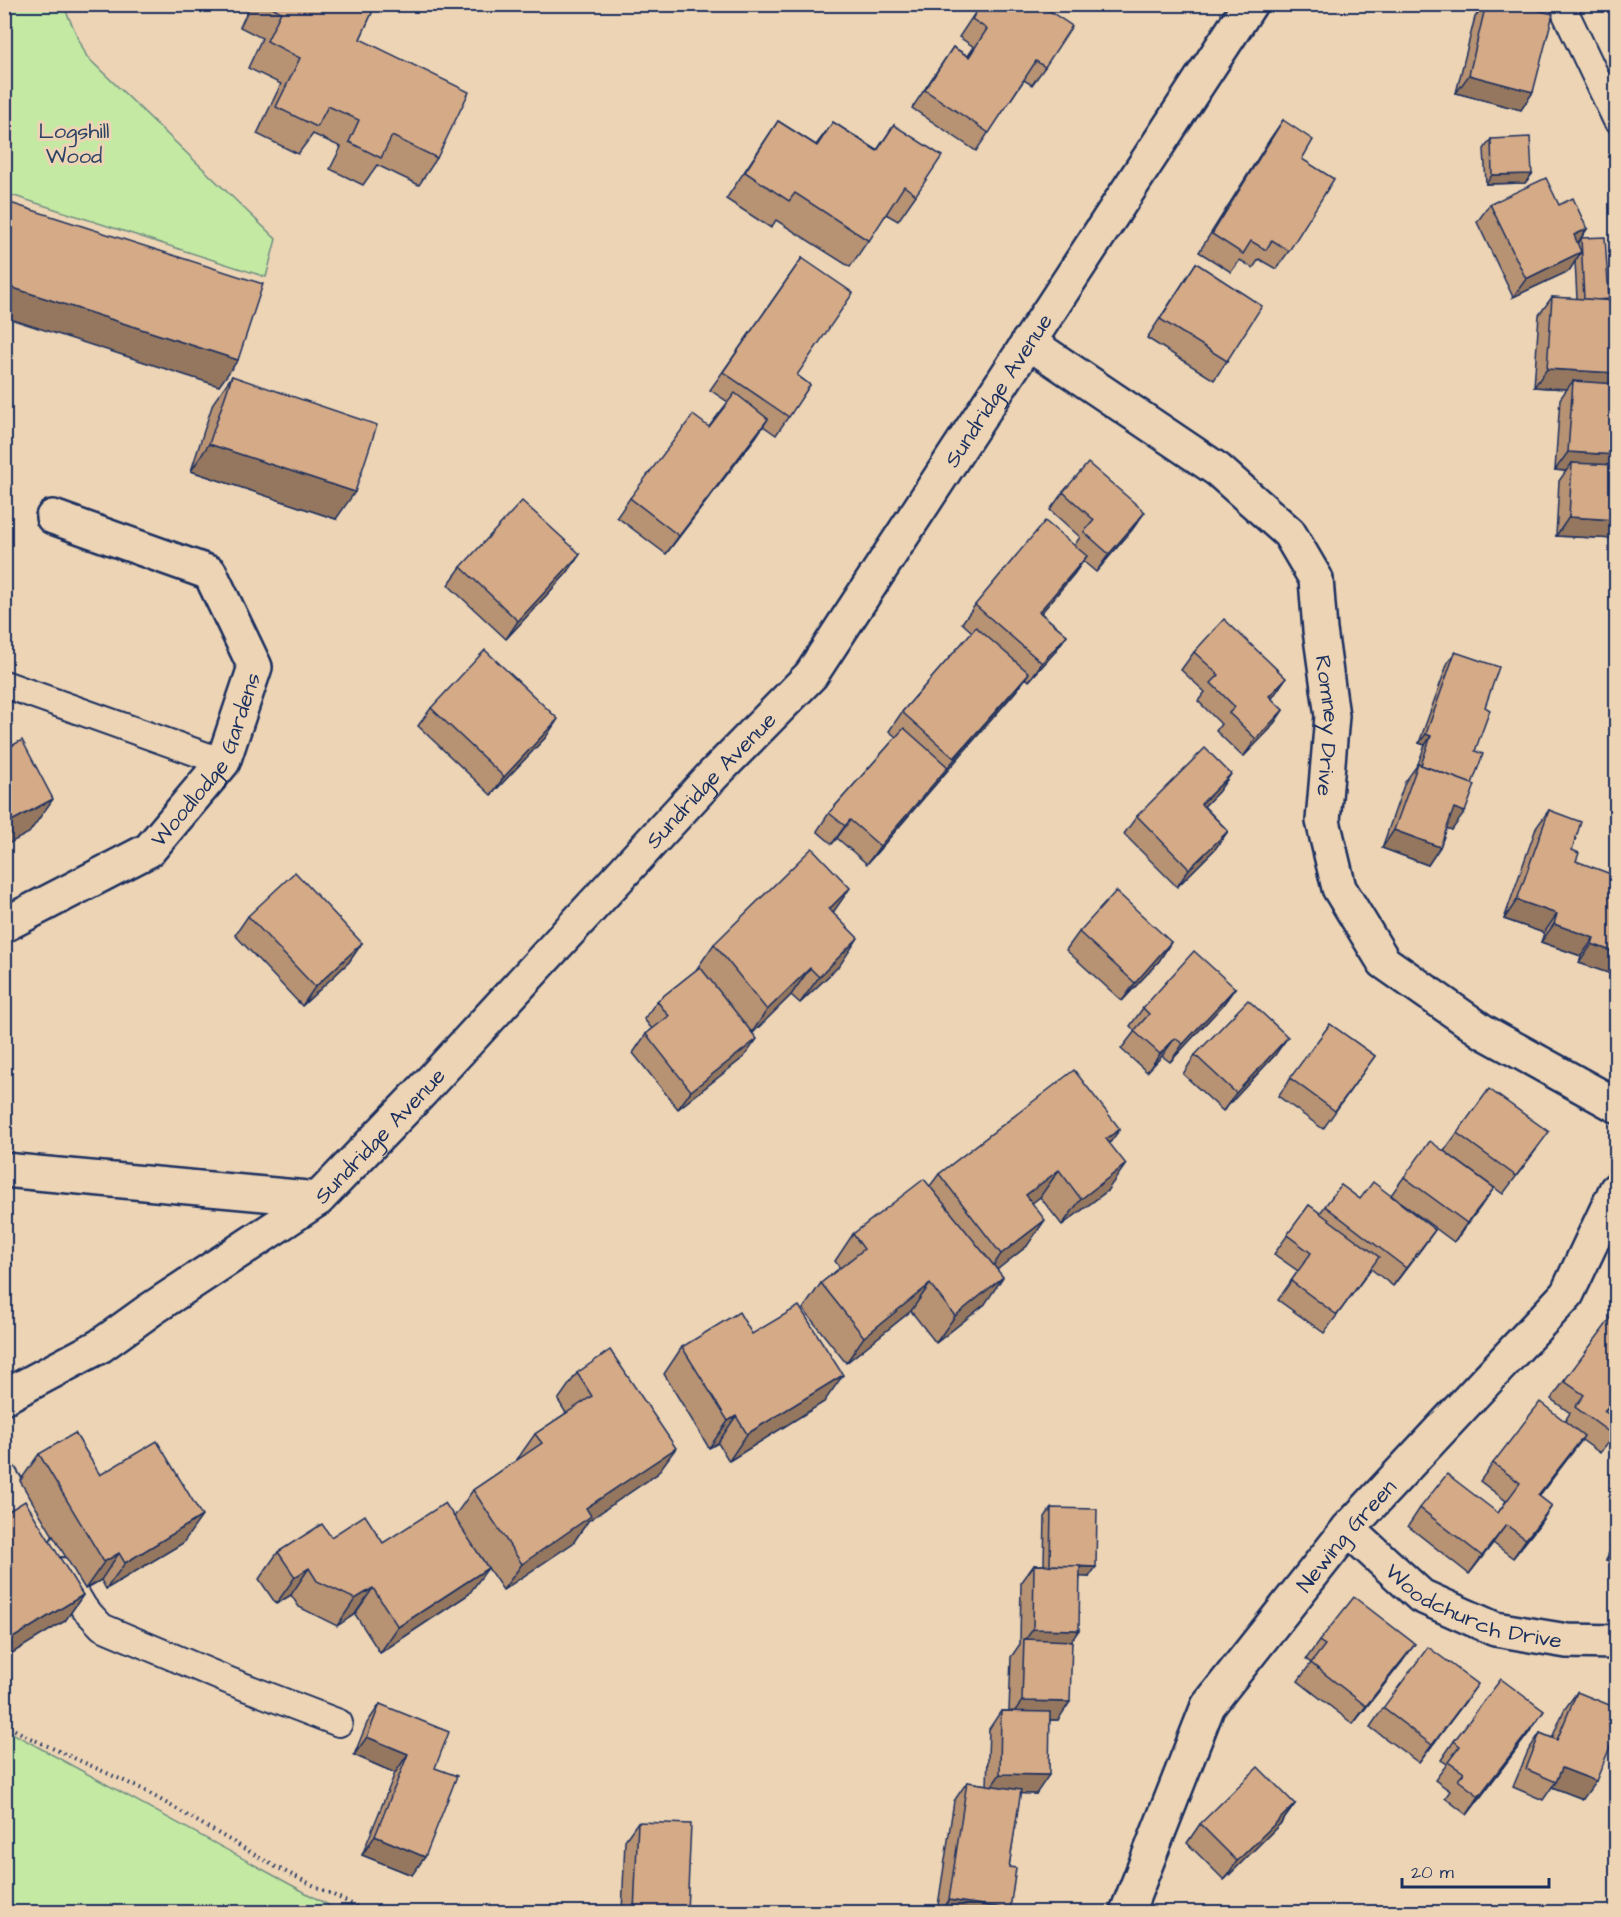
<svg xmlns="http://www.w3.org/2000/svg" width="1621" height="1917" font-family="'Architects Daughter',sans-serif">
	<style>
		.green { fill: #c3e9a3; stroke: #6f8c80; stroke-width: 1.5 }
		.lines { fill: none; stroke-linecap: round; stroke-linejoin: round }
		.service-casing { stroke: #1b2f5e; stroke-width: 30 }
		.minor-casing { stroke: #1b2f5e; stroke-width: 38 }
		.tertiary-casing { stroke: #1b2f5e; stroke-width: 38 }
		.path { stroke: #1b2f5e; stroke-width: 4; stroke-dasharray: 1.5 4.5; stroke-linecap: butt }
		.service { stroke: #ecd4b5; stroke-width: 26 }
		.minor { stroke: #ecd4b5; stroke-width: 33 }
		.tertiary { stroke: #ecd4b5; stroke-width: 33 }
		.wall { fill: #b79273; stroke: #1b2f5e; stroke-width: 1.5 }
		.shaded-wall { fill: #95775e; stroke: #1b2f5e; stroke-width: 1.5 }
		.building { fill: #d5aa86; stroke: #1b2f5e; stroke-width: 1.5 }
		.labels { text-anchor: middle; stroke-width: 6; stroke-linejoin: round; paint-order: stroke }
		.park-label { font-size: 22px; fill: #2c4265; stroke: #ecd4b5 }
		.street-label { font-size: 22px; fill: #1b2f5e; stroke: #ecd4b5 }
	</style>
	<rect width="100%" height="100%" fill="#ecd4b5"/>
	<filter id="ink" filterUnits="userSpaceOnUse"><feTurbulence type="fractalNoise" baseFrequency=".0167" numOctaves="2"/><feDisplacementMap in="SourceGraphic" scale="12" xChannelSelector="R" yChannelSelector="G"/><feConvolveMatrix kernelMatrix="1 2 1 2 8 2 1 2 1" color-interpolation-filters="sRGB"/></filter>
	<g filter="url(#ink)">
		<g class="green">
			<path d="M5,4L63,5L87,57L276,239L266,277L5,193Z"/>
			<path d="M4,1729H5L341,1912H5Z"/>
		</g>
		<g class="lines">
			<defs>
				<g id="service">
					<path d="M1565,4L1566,14L1616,119"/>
					<path d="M4,684L223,762"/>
					<path d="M4,1476L39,1532"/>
					<path d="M62,1571L84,1608L102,1627L232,1682L339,1723"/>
				</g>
				<g id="minor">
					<path id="s1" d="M1028,342L1218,470L1289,533L1316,579L1320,630L1332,716L1323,821L1339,888L1384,962L1484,1032L1616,1105"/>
					<path id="s2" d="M4,925L149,850L223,762L255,667L210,573L53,517"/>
					<path d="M4,1170L318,1199"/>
					<path id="s3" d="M1348,1529L1421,1596L1495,1629L1567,1641L1616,1642"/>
					<path id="s4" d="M1127,1912L1208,1706L1348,1529L1567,1294L1616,1190"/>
				</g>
				<g id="tertiary">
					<path id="s5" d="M4,1397L100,1346L150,1310L318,1199L422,1091L712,776L811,675L1250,4"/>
				</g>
			</defs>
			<use href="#service" class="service-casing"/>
			<use href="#minor" class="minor-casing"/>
			<use href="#tertiary" class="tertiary-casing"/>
			<path class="path" d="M4,1724L30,1738L142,1789L276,1867L368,1912"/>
			<use href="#service" class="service"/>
			<use href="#minor" class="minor"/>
			<use href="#tertiary" class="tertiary"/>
		</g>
		<g class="wall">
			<path d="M251,4H376L360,39L437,158L419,185L377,165L363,185L330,169L341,147L313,134L298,154L257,134L281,84L248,68L262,38L240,27Z"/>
			<path d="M981,4H1039L1045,67L1032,85L1024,80L976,151L912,108L953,47L968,56L974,47L959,37Z"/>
			<path d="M1484,4H1513L1533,92L1521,110L1456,93L1475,17Z"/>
			<path d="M1283,120L1302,159L1289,251L1276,269L1259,259L1253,268L1240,260L1231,272L1199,252L1270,139Z"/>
			<path d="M778,121L816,145L833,122L877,150L894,125L916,195L898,221L886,214L850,267L776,220L771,228L726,199Z"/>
			<path d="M1491,139L1532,174L1525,183L1486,184L1484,149Z"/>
			<path d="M1490,204L1559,205L1587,229L1581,238L1608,301L1617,539L1556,536L1559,481L1566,471L1555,470L1560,399L1567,389L1534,387L1539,315L1552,297L1577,299L1575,261L1569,271L1513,297L1477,222Z"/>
			<path d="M802,258L797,375L810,385L776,435L763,426L666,554L617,517L630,498L709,427L728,402L710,390Z"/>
			<path d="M1196,263L1227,361L1214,380L1147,338Z"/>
			<path d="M232,376L336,519L191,471L213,403Z"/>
			<path d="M1063,492L1132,530L1096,572L1083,561L1074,574L1041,613L1067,635L1054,653L1029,681L1026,678L1016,691L867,864L837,838L832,844L817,831L829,813L896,737L889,731L902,712L972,632L962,623L975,605L1074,546L1080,537L1050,510Z"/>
			<path d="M580,554L567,573L506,639L448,585L461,567Z"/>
			<path d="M1194,652L1273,697L1271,699L1283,710L1270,729L1243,757L1216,731L1221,724L1198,701L1205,692L1181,670Z"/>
			<path d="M1455,652L1485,707L1475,751L1452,830L1447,828L1440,847L1428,865L1382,848L1405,782L1418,764L1425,745L1419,743L1448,662Z"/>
			<path d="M431,708L546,737L491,795L418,726Z"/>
			<path d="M1231,774L1218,792L1204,806L1228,831L1215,849L1177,887L1124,834L1137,816Z"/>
			<path d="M1549,810L1572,850L1576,861L1613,883L1617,976L1579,963L1581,956L1541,942L1544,933L1504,919L1536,828Z"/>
			<path d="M833,912L840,965L800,1003L791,995L752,1033L744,1057L678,1109L633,1053L646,1034L652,1029L644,1019L657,1001L696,970L714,944Z"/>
			<path d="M248,916L362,943L349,962L302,1006L235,935Z"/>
			<path d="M1079,932L1171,942L1159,961L1122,1001L1066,950Z"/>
			<path d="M1235,988L1222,1006L1170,1062L1162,1056L1147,1072L1121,1049L1135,1031L1130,1026L1143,1008Z"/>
			<path d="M1330,1024L1375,1056L1323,1129L1278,1096Z"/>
			<path d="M1195,1055H1275L1223,1111L1183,1074Z"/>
			<path d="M1457,1133L1536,1150L1503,1194L1444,1151Z"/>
			<path d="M1109,1144L1107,1191L1062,1225L1040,1197L1032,1203L1027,1246L997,1269L985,1304L936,1343L911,1311L846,1363L803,1309L821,1283L840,1268L835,1261L853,1234L930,1186L939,1174Z"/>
			<path d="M1404,1177L1481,1206L1454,1242L1391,1195Z"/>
			<path d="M1341,1185L1360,1199L1435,1230L1393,1286L1371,1269L1324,1333L1278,1300L1298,1271L1274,1254L1309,1205L1320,1213Z"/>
			<path d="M1617,1322V1397L1605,1412L1617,1430L1600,1453L1582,1440L1539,1496V1525L1513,1558L1493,1543L1469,1574L1408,1526L1420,1508L1498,1513L1506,1501L1480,1481L1493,1463L1565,1421L1570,1413L1551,1399L1564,1381Z"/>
			<path d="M752,1334L824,1402L729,1461L718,1443L709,1448L664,1374L682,1347Z"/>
			<path d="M577,1373L657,1474L588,1521L573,1543L503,1590L480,1556L469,1594L380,1653L355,1614L337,1626L299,1607L291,1595L276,1604L259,1579L278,1552L331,1537L383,1543L454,1517L473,1490L516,1461L535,1434L566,1413L558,1400Z"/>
			<path d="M39,1454L100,1475L183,1543L106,1589L101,1580L85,1589L20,1481Z"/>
			<path d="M1051,1508L1089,1577L1080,1576L1072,1641L1058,1720H1050L1036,1794L1020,1793L1009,1867L1007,1912H937L954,1801L967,1782L987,1785L989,1729L1001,1711H1009L1011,1657L1020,1644L1021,1583L1034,1565H1044L1045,1517Z"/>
			<path d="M4,1514L83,1595L65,1621L4,1658Z"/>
			<path d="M1617,1533V1564L1606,1560Z"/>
			<path d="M1319,1641L1402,1662L1353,1724L1298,1681L1311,1663L1306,1659Z"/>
			<path d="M1577,1692L1583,1799L1552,1787L1543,1800L1513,1787L1528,1751L1540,1733L1552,1738L1564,1710Z"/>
			<path d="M1465,1702L1419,1763L1370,1727L1383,1708Z"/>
			<path d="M380,1704L435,1768L412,1875L362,1855L395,1773L354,1755L367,1723Z"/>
			<path d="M1531,1730L1467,1815L1445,1798L1450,1791L1435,1780L1447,1764L1441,1760L1454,1741Z"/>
			<path d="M1295,1804L1282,1822L1224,1880L1187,1843L1200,1824Z"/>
			<path d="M638,1822L687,1912H622L625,1840Z"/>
		</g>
		<g class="shaded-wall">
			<path d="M1469,75L1533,92L1521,110L1456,93Z"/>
			<path d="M1532,174L1525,183L1486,184L1492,175Z"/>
			<path d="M1587,229L1575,247L1574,235Z"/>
			<path d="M1581,252L1569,271L1513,297L1526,279Z"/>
			<path d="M4,285L238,360L219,386L4,317Z"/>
			<path d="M1547,369L1617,373V393L1573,381L1567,389L1534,387Z"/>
			<path d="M768,419L756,437L666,554L679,536Z"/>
			<path d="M209,444L355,492L336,519L191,471Z"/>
			<path d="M1568,452L1617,455V475L1572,463L1566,471L1555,470Z"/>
			<path d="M1145,512L1132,530L1096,572L1109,554Z"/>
			<path d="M1569,517L1617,520V539L1556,536Z"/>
			<path d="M580,554L567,573L506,639L518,621Z"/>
			<path d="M1087,556L1074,574L1027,630L1039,612Z"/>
			<path d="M1067,635L1054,653L1029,681L1042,663Z"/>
			<path d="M1029,673L1016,691L867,864L880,846Z"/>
			<path d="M1286,678L1273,697L1256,715L1269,696Z"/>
			<path d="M1283,710L1270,729L1243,757L1256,739Z"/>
			<path d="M558,719L546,737L491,795L504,777Z"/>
			<path d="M1426,734L1431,736L1425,745L1419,743Z"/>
			<path d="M1231,774L1218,792L1189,822L1201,804Z"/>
			<path d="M53,799L29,833L4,846V825Z"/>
			<path d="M1454,808L1465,812L1452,830L1442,827Z"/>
			<path d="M850,820L837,838L832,844L845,826Z"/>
			<path d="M1394,830L1440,847L1428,865L1382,848Z"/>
			<path d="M1228,831L1215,849L1177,887L1189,869Z"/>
			<path d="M850,888L832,914L829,909Z"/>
			<path d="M1517,900L1557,914L1544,933L1504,919Z"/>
			<path d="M1554,924L1594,938L1581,956L1541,942Z"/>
			<path d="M858,938L840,965L800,1003L819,977Z"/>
			<path d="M1171,942L1159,961L1122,1001L1135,983Z"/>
			<path d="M362,943L349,962L302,1006L315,987Z"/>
			<path d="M1592,944L1617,953V976L1579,963Z"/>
			<path d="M810,968L791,995L749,1037L767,1010Z"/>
			<path d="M1235,988L1222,1006L1170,1062L1183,1044Z"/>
			<path d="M1288,1037L1275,1055L1223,1111L1236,1093Z"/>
			<path d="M1175,1038L1162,1056L1147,1072L1160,1054Z"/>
			<path d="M757,1039L744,1057L678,1109L691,1091Z"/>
			<path d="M1120,1129L1101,1155L1106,1139Z"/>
			<path d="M1126,1164L1107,1191L1062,1225L1081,1199Z"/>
			<path d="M1059,1170L1040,1197L1008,1222L1026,1195Z"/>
			<path d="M1494,1188L1481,1206L1454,1242L1467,1223Z"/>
			<path d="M1045,1220L1027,1246L983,1281L1001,1254Z"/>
			<path d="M1435,1230L1422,1248L1393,1286L1406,1268Z"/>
			<path d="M1003,1277L985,1304L936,1343L955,1316Z"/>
			<path d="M930,1284L911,1311L846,1363L864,1337Z"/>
			<path d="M843,1375L824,1402L729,1461L747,1434Z"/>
			<path d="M736,1416L718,1443L709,1448L728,1421Z"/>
			<path d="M1584,1436L1571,1454L1525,1514L1538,1495Z"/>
			<path d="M676,1448L657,1474L588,1521L573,1543L503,1590L522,1564L586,1508Z"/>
			<path d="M1552,1506L1539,1525L1513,1558L1526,1539Z"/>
			<path d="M202,1516L183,1543L106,1589L125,1563Z"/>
			<path d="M1506,1525L1493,1543L1469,1574L1482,1556Z"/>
			<path d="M1617,1544V1564L1606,1560Z"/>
			<path d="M119,1553L101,1580L85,1589L104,1562Z"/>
			<path d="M1050,1567H1096L1089,1577L1043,1576Z"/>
			<path d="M309,1568L291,1595L276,1604L295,1577Z"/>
			<path d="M488,1568L469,1594L380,1653L398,1627Z"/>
			<path d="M373,1588L355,1614L337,1626L355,1599Z"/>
			<path d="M83,1595L65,1621L4,1658V1646L8,1641Z"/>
			<path d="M1033,1629L1079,1630L1066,1649L1024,1642Z"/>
			<path d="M1415,1644L1402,1662L1353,1724L1366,1706Z"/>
			<path d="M1478,1684L1465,1702L1419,1763L1432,1745Z"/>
			<path d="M1022,1701L1070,1702L1058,1720L1009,1719Z"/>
			<path d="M1544,1711L1531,1730L1467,1815L1479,1796Z"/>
			<path d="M367,1737L408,1754L395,1773L354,1755Z"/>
			<path d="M1562,1768L1596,1781L1583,1799L1552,1787L1556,1782Z"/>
			<path d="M1000,1774L1049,1775L1036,1794L987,1793Z"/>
			<path d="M1295,1804L1282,1822L1224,1880L1237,1861Z"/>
			<path d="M375,1836L425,1857L412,1875L362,1855Z"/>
			<path d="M949,1900L1010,1909L1007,1912H941Z"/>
		</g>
		<g class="building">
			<path d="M267,4H376L360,39L469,92L437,158L392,136L381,158L349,142L359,120L328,106L317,127L276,107L300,58L267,41L281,12Z"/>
			<path d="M981,4H1039L1072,26L1045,67L1036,61L989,133L925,90L953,47L969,57L987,29L972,19Z"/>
			<path d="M1486,4H1513L1553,14L1533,92L1469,75Z"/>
			<path d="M1283,120L1313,140L1302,159L1334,179L1289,251L1272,240L1266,250L1251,241L1243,254L1212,234Z"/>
			<path d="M778,121L817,146L833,122L877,151L894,125L942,156L916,195L904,186L869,241L795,193L789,201L745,172Z"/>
			<path d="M1530,137L1532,174L1492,175L1491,139Z"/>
			<path d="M1546,178L1559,205L1573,198L1587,229L1574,235L1581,252L1526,279L1490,204Z"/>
			<path d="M4,201L263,284L238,360L4,285Z"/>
			<path d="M1605,237L1609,299L1596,300L1584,299L1581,238Z"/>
			<path d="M802,258L853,293L797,375L810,385L789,417L723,372Z"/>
			<path d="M1196,263L1262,306L1227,361L1160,319Z"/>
			<path d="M1552,297L1617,301V373L1547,369Z"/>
			<path d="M232,376L377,425L355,492L209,444Z"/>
			<path d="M1573,381L1617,384V455L1568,452Z"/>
			<path d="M735,393L768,419L679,536L630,498L693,415L709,427Z"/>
			<path d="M1088,463L1145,512L1109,554L1084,532L1094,520L1063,492Z"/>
			<path d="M1572,463L1617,465V520L1569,517Z"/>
			<path d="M522,501L580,554L518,621L461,567Z"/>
			<path d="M1045,521L1087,556L1039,612L1067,635L1042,663L975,605Z"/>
			<path d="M1224,619L1286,678L1269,696L1283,710L1256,739L1229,713L1235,707L1211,683L1219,675L1194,652Z"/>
			<path d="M976,627L1029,673L954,758L902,712Z"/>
			<path d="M485,650L558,719L504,777L431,708Z"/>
			<path d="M1455,652L1499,667L1485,707L1490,710L1475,751L1483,754L1472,784L1421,765L1431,736L1426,734Z"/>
			<path d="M904,728L948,767L880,846L850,820L845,826L829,813Z"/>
			<path d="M22,740L53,799L4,825V750Z"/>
			<path d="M1205,748L1231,774L1201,804L1228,831L1189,869L1137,816Z"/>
			<path d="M1418,764L1475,785L1465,812L1454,808L1440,847L1394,830Z"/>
			<path d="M1549,810L1581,822L1572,850L1579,853L1576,861L1616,876L1613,883L1617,884V953L1592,944L1594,938L1554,924L1557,914L1517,900Z"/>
			<path d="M812,848L850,888L829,909L858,938L819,977L810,968L767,1010L714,944Z"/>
			<path d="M295,872L362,943L315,987L248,916Z"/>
			<path d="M1116,891L1171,942L1135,983L1079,932Z"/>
			<path d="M1194,951L1235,988L1183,1044L1175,1038L1160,1054L1134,1031L1149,1014L1143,1008Z"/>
			<path d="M700,967L757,1039L691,1091L646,1034L669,1016L657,1001Z"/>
			<path d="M1248,1000L1288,1037L1236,1093L1195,1055Z"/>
			<path d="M1330,1024L1375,1056L1335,1111L1290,1078Z"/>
			<path d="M1074,1070L1120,1129L1106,1139L1126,1164L1081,1199L1059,1170L1026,1195L1045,1220L1001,1254L939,1174Z"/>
			<path d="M1489,1089L1549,1132L1516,1176L1457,1133Z"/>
			<path d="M1430,1141L1494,1188L1467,1223L1404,1177Z"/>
			<path d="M924,1179L1003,1277L955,1316L930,1284L864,1337L821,1283L864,1249L853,1234Z"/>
			<path d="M1373,1182L1435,1230L1406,1268L1325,1206L1341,1185L1360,1199Z"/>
			<path d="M1309,1205L1379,1257L1337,1315L1291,1281L1311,1253L1287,1235Z"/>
			<path d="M799,1306L843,1375L747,1434L736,1416L728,1421L682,1347L739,1312L752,1334Z"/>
			<path d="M1611,1318L1617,1322V1396L1604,1411L1617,1420V1430L1613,1435L1575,1407L1584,1395L1564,1381Z"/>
			<path d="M610,1350L676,1448L586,1508L591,1516L522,1564L473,1490L542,1443L535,1434L592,1396L577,1373Z"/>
			<path d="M1540,1402L1584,1436L1538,1495L1552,1506L1526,1539L1506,1525L1482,1556L1420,1508L1447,1474L1498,1513L1520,1483L1493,1463Z"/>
			<path d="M75,1433L100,1475L157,1441L202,1516L125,1563L119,1553L104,1562L39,1454Z"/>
			<path d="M25,1501L83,1595L8,1641L4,1636V1514Z"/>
			<path d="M445,1503L488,1568L398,1627L373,1588L355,1599L317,1581L309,1568L295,1577L278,1552L322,1524L331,1537L365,1515L383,1543Z"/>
			<path d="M1051,1508L1097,1509L1096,1567L1050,1565Z"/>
			<path d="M1034,1565L1080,1566L1079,1630L1033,1629Z"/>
			<path d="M1354,1597L1415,1644L1366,1706L1311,1663L1325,1645L1319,1641Z"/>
			<path d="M1024,1639L1072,1641L1070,1702L1022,1701Z"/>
			<path d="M1428,1647L1478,1684L1432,1745L1383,1708Z"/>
			<path d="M1501,1679L1544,1711L1479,1796L1458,1780L1464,1773L1448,1762L1460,1746L1454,1741Z"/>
			<path d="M1577,1692L1617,1708V1730L1596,1781L1562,1768L1556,1782L1526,1769L1540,1733L1557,1740Z"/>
			<path d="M380,1704L449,1732L435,1768L457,1776L425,1857L375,1836L408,1754L367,1737Z"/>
			<path d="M1001,1711L1050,1712L1049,1775L1000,1774Z"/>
			<path d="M1258,1767L1295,1804L1237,1861L1200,1824Z"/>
			<path d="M967,1782L1021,1790L1009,1867L1016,1868L1010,1909L949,1900Z"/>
			<path d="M638,1822L691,1824L687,1912H634Z"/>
		</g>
	</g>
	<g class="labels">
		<g class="park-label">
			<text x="74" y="138">Logshill<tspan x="74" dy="25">Wood</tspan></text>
		</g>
		<g class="street-label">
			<text dy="8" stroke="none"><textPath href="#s5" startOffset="1432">Sundridge Avenue</textPath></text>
			<text dy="8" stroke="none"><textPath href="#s1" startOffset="525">Romney Drive</textPath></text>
			<text dy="8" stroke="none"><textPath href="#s2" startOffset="272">Woodlodge Gardens</textPath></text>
			<text dy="8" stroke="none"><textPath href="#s5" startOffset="946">Sundridge Avenue</textPath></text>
			<text dy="8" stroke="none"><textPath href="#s5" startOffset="460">Sundridge Avenue</textPath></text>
			<text dy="8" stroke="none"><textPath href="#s4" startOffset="441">Newing Green</textPath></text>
			<text dy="8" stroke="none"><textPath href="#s3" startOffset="152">Woodchurch Drive</textPath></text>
		</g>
	</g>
	<rect width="1621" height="1917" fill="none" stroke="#ecd4b5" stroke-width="24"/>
	<rect x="12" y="12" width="1597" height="1893" fill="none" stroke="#1b2f5e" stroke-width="2" filter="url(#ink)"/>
	<path d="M1402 1878v9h147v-9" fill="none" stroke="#1b2f5e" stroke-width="3"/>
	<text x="1411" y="1878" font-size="18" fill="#1b2f5e" stroke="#ecd4b5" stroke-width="4.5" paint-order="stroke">20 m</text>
</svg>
